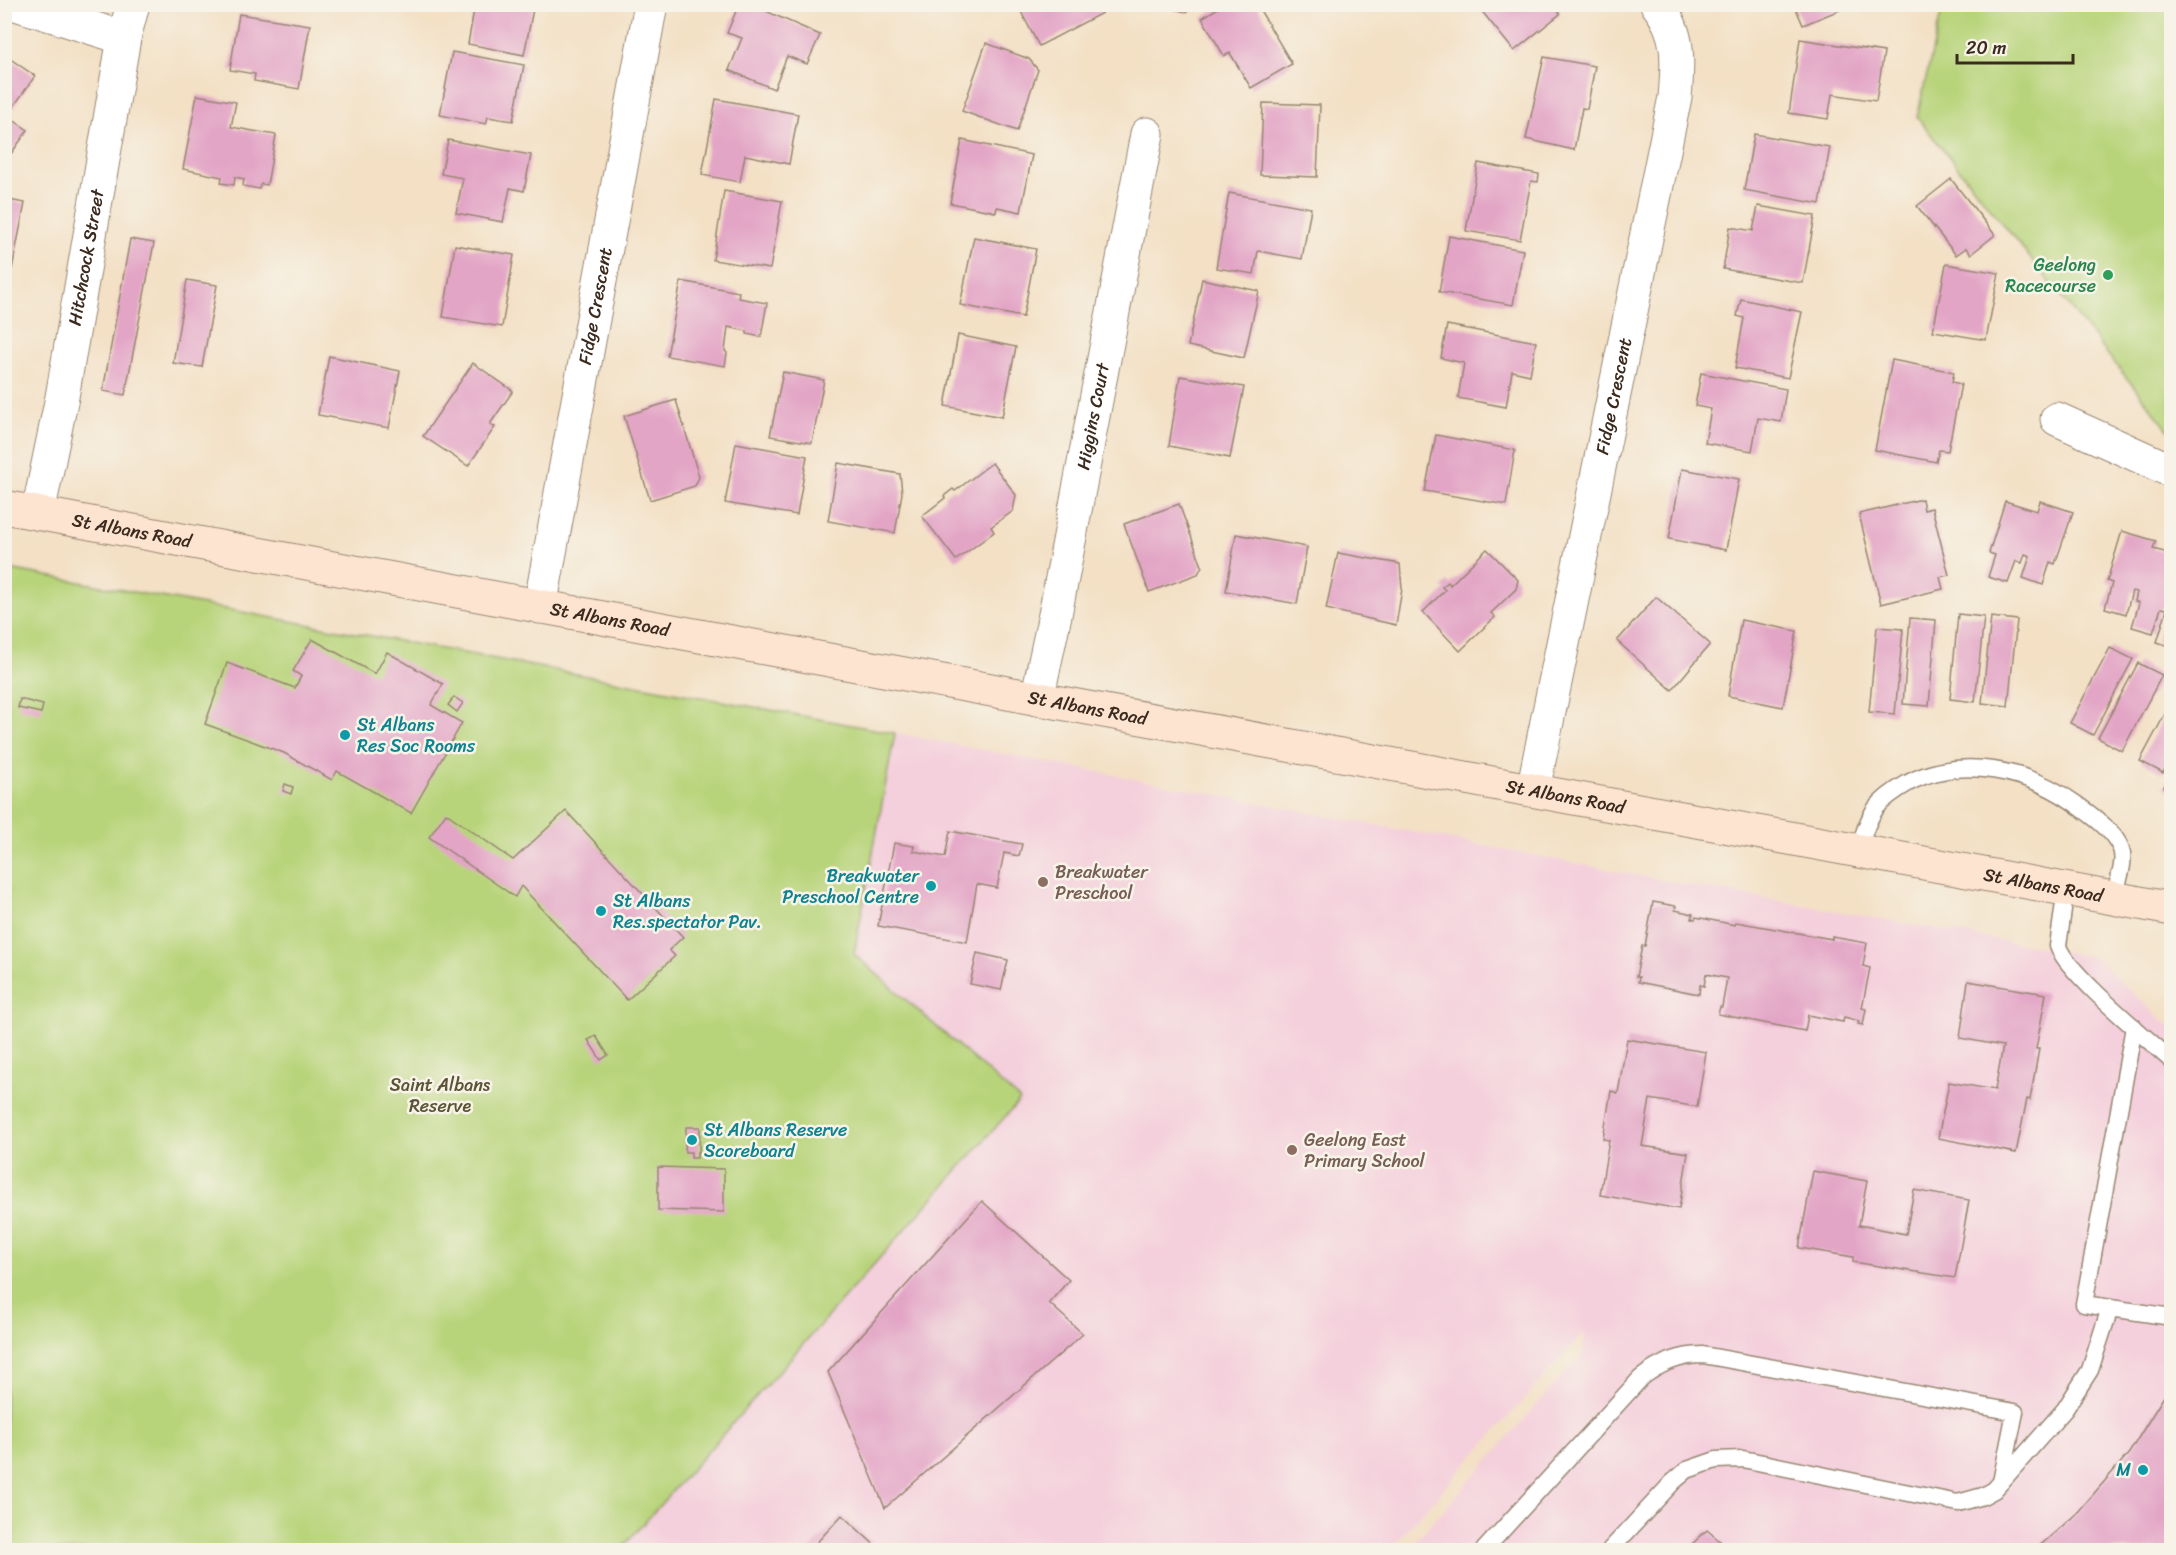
<svg xmlns="http://www.w3.org/2000/svg" width="2176" height="1555" font-family="Sriracha,sans-serif">
	<style>
		.built { fill: #f4cfdc }
		.green { fill: #b8d47a; stroke: #7a7f4c; stroke-width: 1.5 }
		.building { fill: #e3a5c6 }
		.lines { fill: none; stroke-linecap: round; stroke-linejoin: round }
		.lane-casing { stroke: #978572; stroke-width: 19 }
		.street-casing { stroke: #978572; stroke-width: 35 }
		.secondary-casing { stroke: #978572; stroke-width: 35 }
		.lane { stroke: #fff; stroke-width: 16 }
		.street { stroke: #fff; stroke-width: 33 }
		.secondary { stroke: #fde4d0; stroke-width: 33 }
		.leisure-dot { fill: #2e9e5b; stroke: #f7f3e8; stroke-width: 2 }
		.culture-dot { fill: #0f9aa8; stroke: #f7f3e8; stroke-width: 2 }
		.education-dot { fill: #8d6e63; stroke: #f7f3e8; stroke-width: 2 }
		.labels { text-anchor: middle; stroke-width: 5; stroke-linejoin: round; paint-order: stroke }
		.street-label { font-size: 18px; fill: #3b2a1e; stroke: #f7f3e8 }
		.leisure-label { font-size: 18px; fill: #27864d; stroke: #f7f3e8; text-anchor: end }
		.culture-label { font-size: 18px; fill: #0d838f; stroke: #f7f3e8; text-anchor: start }
		.education-label { font-size: 18px; fill: #785e54; stroke: #f7f3e8; text-anchor: start }
		.park-label { font-size: 18px; fill: #5a5435; stroke: #f7f3e8 }
	</style>
	<rect width="100%" height="100%" fill="#f7f3e8"/>
	<filter id="ink" filterUnits="userSpaceOnUse"><feTurbulence type="fractalNoise" baseFrequency=".0167" numOctaves="2"/><feDisplacementMap in="SourceGraphic" scale="12" xChannelSelector="R" yChannelSelector="G"/><feConvolveMatrix kernelMatrix="1 2 1 2 8 2 1 2 1" color-interpolation-filters="sRGB"/></filter>
	<filter id="wash" filterUnits="userSpaceOnUse"><feTurbulence type="fractalNoise" baseFrequency=".008" numOctaves="4" result="noise"/><feDisplacementMap in="SourceGraphic" scale="24" xChannelSelector="R" yChannelSelector="G"/><feGaussianBlur stdDeviation="1.35" result="paint"/><feColorMatrix in="noise" values="0 0 0 0 0 0 0 0 0 0 0 0 0 0 0 0 0 1.4 0 .05"/><feComposite in="paint" operator="in"/></filter>
	<g filter="url(#wash)">
		<rect width="100%" height="100%" fill="#f3e0c5"/>
		<path class="built" d="M895,733L1662,880L2094,957L2171,1028V1550H1408L1582,1354L1585,1331L1389,1550H611L1020,1100L853,954Z"/>
		<g class="green">
			<path d="M1943,5H2171V433L1917,117Z"/>
			<path d="M4,568L895,733L854,954L1020,1100L620,1550H5Z"/>
		</g>
		<g id="blocks">
			<g class="building">
				<path d="M475,4H534L524,55L468,44Z"/>
				<path d="M739,4H750L820,35L807,64L787,56L774,89L729,70L742,38L727,33Z"/>
				<path d="M1017,4H1098L1102,13L1039,46Z"/>
				<path d="M1151,4H1188L1187,12Z"/>
				<path d="M1476,4H1553L1560,14L1514,51Z"/>
				<path d="M1794,4H1852V5L1803,25Z"/>
				<path d="M1216,5H1257L1292,64L1251,88L1230,53L1224,56L1202,18L1218,8Z"/>
				<path d="M239,14L310,25L299,89L254,81L255,74L230,70Z"/>
				<path d="M1800,39L1884,52L1876,101L1832,94L1828,119L1789,113Z"/>
				<path d="M986,43L1029,59L1038,70L1017,131L962,111Z"/>
				<path d="M452,52L524,65L513,121L488,117L486,124L440,115Z"/>
				<path d="M6,56L35,76L7,116L28,130L8,158L4,156Z"/>
				<path d="M1544,57L1595,66L1587,109L1582,108L1574,150L1526,139Z"/>
				<path d="M197,95L236,102L231,127L276,135L267,185L261,184L259,189L243,186L244,179L235,177L234,185L221,183L222,177L183,169Z"/>
				<path d="M716,99L798,114L789,164L745,155L740,182L702,175Z"/>
				<path d="M1263,103L1320,105L1317,177L1260,175Z"/>
				<path d="M1754,134L1830,147L1820,204L1744,190Z"/>
				<path d="M448,140L531,155L524,191L510,188L503,222L456,213L463,178L441,174Z"/>
				<path d="M962,140L1032,155L1021,212L997,207L996,212L950,203Z"/>
				<path d="M1478,163L1539,174L1538,182L1531,181L1520,240L1466,231Z"/>
				<path d="M1951,179L1995,235L1971,254L1966,248L1956,255L1917,206Z"/>
				<path d="M724,191L782,201L770,269L713,260Z"/>
				<path d="M1229,193L1311,208L1302,259L1258,251L1254,274L1216,268Z"/>
				<path d="M4,199L25,203L12,269L4,267Z"/>
				<path d="M1758,206L1815,216L1803,283L1723,269L1730,227L1753,231Z"/>
				<path d="M1449,236L1523,250L1513,305L1439,292Z"/>
				<path d="M974,237L1036,249L1023,317L960,305Z"/>
				<path d="M130,239L154,243L125,395L103,391Z"/>
				<path d="M455,245L514,255L502,327L443,317Z"/>
				<path d="M1946,264L1999,273L1986,340L1933,331Z"/>
				<path d="M1202,279L1259,291L1244,358L1188,346Z"/>
				<path d="M187,280L217,285L202,367L173,363Z"/>
				<path d="M681,281L739,292L738,298L767,303L761,337L747,334V331L728,327L725,351L727,353L725,366L667,356Z"/>
				<path d="M1741,299L1802,312L1788,378L1735,368L1744,318L1737,316Z"/>
				<path d="M1447,325L1536,342L1530,375L1512,371L1506,407L1458,398L1464,363L1441,358Z"/>
				<path d="M958,335L1016,347L1002,417L945,406Z"/>
				<path d="M329,356L400,371L389,428L318,415Z"/>
				<path d="M1892,360L1954,372L1952,382L1961,384L1948,451L1939,450L1936,462L1875,450Z"/>
				<path d="M473,363L513,391L490,424L495,427L468,466L423,436Z"/>
				<path d="M783,372L824,380L812,443L770,436Z"/>
				<path d="M1701,373L1786,389L1781,422L1758,418L1752,451L1705,443L1711,409L1695,406Z"/>
				<path d="M1180,376L1244,387L1230,458L1169,446Z"/>
				<path d="M676,400L699,477L695,486L650,500L624,416Z"/>
				<path d="M1436,435L1515,450L1506,505L1425,491Z"/>
				<path d="M736,443L807,456L797,515L725,503Z"/>
				<path d="M838,463L900,474L902,493L895,533L828,521Z"/>
				<path d="M992,463L1016,495L1013,511L991,527L994,532L956,560L922,516L945,498L944,496L953,489L955,491Z"/>
				<path d="M1682,469L1739,479L1726,550L1669,539Z"/>
				<path d="M1922,499L1924,510L1932,508L1949,575L1940,577L1943,589L1881,604L1859,514Z"/>
				<path d="M2005,501L2037,511L2040,501L2073,512L2055,564L2050,562L2043,585L2023,578L2030,556L2025,554L2022,563L2016,561L2008,583L1988,577L1995,555L1989,553Z"/>
				<path d="M1179,504L1202,566L1198,574L1149,592L1124,524Z"/>
				<path d="M2122,531L2156,541L2153,549L2172,554V647L2157,642L2167,609L2161,608L2153,633L2132,627L2139,603L2135,601L2137,592L2132,591L2126,614L2105,608L2112,583L2107,581Z"/>
				<path d="M1236,534L1307,547L1297,604L1226,591Z"/>
				<path d="M1487,549L1518,580L1516,589L1491,613L1495,617L1460,651L1423,612L1445,590L1442,587L1448,582L1450,585Z"/>
				<path d="M1338,553L1400,564L1402,589L1396,625L1326,609Z"/>
				<path d="M1656,597L1710,644L1672,690L1617,641Z"/>
				<path d="M1958,614L1984,617L1975,702L1950,699Z"/>
				<path d="M1991,617L2017,620L2008,706L1982,703Z"/>
				<path d="M1910,618L1936,620L1929,706L1903,704Z"/>
				<path d="M1741,620L1797,631L1783,707L1728,696Z"/>
				<path d="M1877,627L1903,629L1895,714L1869,712Z"/>
				<path d="M312,639L375,674L387,652L443,684L431,705L462,723L411,813L337,771L332,780L284,753L205,724L227,663L295,688L301,676L293,671Z"/>
				<path d="M2110,648L2133,659L2093,735L2070,723Z"/>
				<path d="M2138,663L2162,675L2122,751L2098,738Z"/>
				<path d="M454,697L463,703L457,712L448,705Z"/>
				<path d="M20,699L43,705L41,713L18,708Z"/>
				<path d="M2172,701V756L2163,773L2140,761Z"/>
				<path d="M2172,772V791L2164,787Z"/>
				<path d="M285,784L293,787L291,794L283,791Z"/>
				<path d="M566,811L683,937L669,950L675,956L627,1000L521,886L515,897L429,837L446,813L513,860Z"/>
				<path d="M950,831L1022,844L1019,856L1004,853L997,888L977,884L967,942L878,926L894,843L914,846L913,851L945,857Z"/>
				<path d="M1653,902L1676,906L1675,910L1693,914L1692,919H1695L1696,917L1735,925L1736,922L1832,939V937L1867,943L1863,966L1870,968L1862,1008L1866,1009L1863,1025L1858,1024L1859,1021L1844,1017L1843,1022L1808,1015L1805,1031L1718,1014L1720,1007H1722L1727,978L1706,974L1704,986L1700,985L1699,994L1638,982L1639,977H1636L1642,946H1645Z"/>
				<path d="M977,953L1008,960L1001,990L970,984Z"/>
				<path d="M1968,981L2046,994L2036,1049H2039L2030,1100L2027,1099L2016,1153L1938,1138L1949,1082L1995,1090L2003,1046L1960,1038Z"/>
				<path d="M596,1036L608,1055L601,1060L588,1040Z"/>
				<path d="M1627,1039L1706,1052L1697,1107L1650,1099L1642,1146L1688,1153L1679,1209L1600,1195L1609,1140L1603,1139L1611,1091L1618,1093Z"/>
				<path d="M686,1127H700L699,1153L697,1152V1158H691V1152H685Z"/>
				<path d="M658,1167L724,1169V1212L658,1210Z"/>
				<path d="M1813,1171L1867,1181L1859,1225L1906,1234L1914,1190L1969,1200L1955,1278L1853,1262V1257L1799,1248Z"/>
				<path d="M982,1201L1069,1280L1049,1303L1083,1334L885,1508L828,1372Z"/>
				<path d="M2169,1388L2172,1390V1550H2035L2077,1513L2129,1453Z"/>
				<path d="M842,1515L880,1550H810Z"/>
				<path d="M1707,1530L1730,1550H1686Z"/>
			</g>
		</g>
	</g>
	<g filter="url(#ink)">
		<use href="#blocks" fill-opacity="0" stroke="#978572" stroke-width="1.5"/>
		<g class="lines">
			<defs>
				<g id="lane">
					<path d="M1858,850C1863,837 1867,820 1876,808C1884,798 1896,790 1908,783C1961,755 2029,770 2076,804C2091,815 2114,830 2121,849C2126,863 2117,883 2114,898"/>
					<path d="M2066,889L2058,946C2066,972 2148,1039 2172,1061"/>
					<path d="M2110,1308L2084,1304L2134,1027"/>
					<path d="M1484,1550L1641,1378C1660,1363 1679,1355 1703,1355L2015,1412L2001,1482"/>
					<path d="M1610,1550L1673,1482L1687,1470L1716,1460L1743,1459L1958,1503L1983,1496L1994,1490L2065,1409L2090,1370L2110,1308L2172,1317"/>
				</g>
				<g id="street">
					<path d="M16,4L124,38"/>
					<path d="M2057,419L2172,471"/>
					<path id="s1" d="M38,513L62,397L124,38L133,4"/>
					<path id="s2" d="M540,607L651,4"/>
					<path id="s3" d="M1037,699L1055,615L1147,134"/>
					<path id="s4" d="M1533,790L1675,97C1678,62 1681,34 1657,4"/>
				</g>
				<g id="secondary">
					<path id="s5" d="M4,507L2172,909"/>
				</g>
			</defs>
			<use href="#lane" class="lane-casing"/>
			<use href="#street" class="street-casing"/>
			<use href="#secondary" class="secondary-casing"/>
			<use href="#lane" class="lane"/>
			<use href="#street" class="street"/>
			<use href="#secondary" class="secondary"/>
		</g>
	</g>
	<circle class="leisure-dot" cx="2108" cy="275" r="6"/>
	<g class="culture-dot">
		<circle cx="345" cy="735" r="6"/>
		<circle cx="931" cy="886" r="6"/>
		<circle cx="601" cy="911" r="6"/>
		<circle cx="692" cy="1140" r="6"/>
		<circle cx="2143" cy="1470" r="6"/>
	</g>
	<g class="education-dot">
		<circle cx="1043" cy="882" r="6"/>
		<circle cx="1292" cy="1150" r="6"/>
	</g>
	<g class="labels">
		<g class="street-label">
			<text dy="6" stroke="none"><textPath href="#s1" startOffset="260">Hitchcock Street</textPath></text>
			<text dy="6" stroke="none"><textPath href="#s2" startOffset="306">Fidge Crescent</textPath></text>
			<text dy="6" stroke="none"><textPath href="#s4" startOffset="402">Fidge Crescent</textPath></text>
			<text dy="6" stroke="none"><textPath href="#s3" startOffset="288">Higgins Court</textPath></text>
			<text dy="6" stroke="none"><textPath href="#s5" startOffset="130">St Albans Road</textPath></text>
			<text dy="6" stroke="none"><textPath href="#s5" startOffset="616">St Albans Road</textPath></text>
			<text dy="6" stroke="none"><textPath href="#s5" startOffset="1102">St Albans Road</textPath></text>
			<text dy="6" stroke="none"><textPath href="#s5" startOffset="1588">St Albans Road</textPath></text>
			<text dy="6" stroke="none"><textPath href="#s5" startOffset="2074">St Albans Road</textPath></text>
		</g>
		<g class="leisure-label">
			<text x="2096" y="271">Geelong<tspan x="2096" dy="21">Racecourse</tspan></text>
		</g>
		<g class="culture-label">
			<text x="357" y="731">St Albans<tspan x="357" dy="21">Res Soc Rooms</tspan></text>
			<text x="919" y="882" text-anchor="end">Breakwater<tspan x="919" dy="21">Preschool Centre</tspan></text>
			<text x="613" y="907">St Albans<tspan x="613" dy="21">Res.spectator Pav.</tspan></text>
			<text x="704" y="1136">St Albans Reserve<tspan x="704" dy="21">Scoreboard</tspan></text>
			<text x="2131" y="1476" text-anchor="end">M</text>
		</g>
		<g class="education-label">
			<text x="1055" y="878">Breakwater<tspan x="1055" dy="21">Preschool</tspan></text>
			<text x="1304" y="1146">Geelong East<tspan x="1304" dy="21">Primary School</tspan></text>
		</g>
		<g class="park-label">
			<text x="440" y="1091">Saint Albans<tspan x="440" dy="21">Reserve</tspan></text>
		</g>
	</g>
	<rect width="2176" height="1555" fill="none" stroke="#f7f3e8" stroke-width="24"/>
	<path d="M1957 54v9h116v-9" fill="none" stroke="#3b2a1e" stroke-width="3"/>
	<text x="1966" y="54" font-size="18" fill="#3b2a1e" stroke="#f7f3e8" stroke-width="4.5" paint-order="stroke">20 m</text>
</svg>
